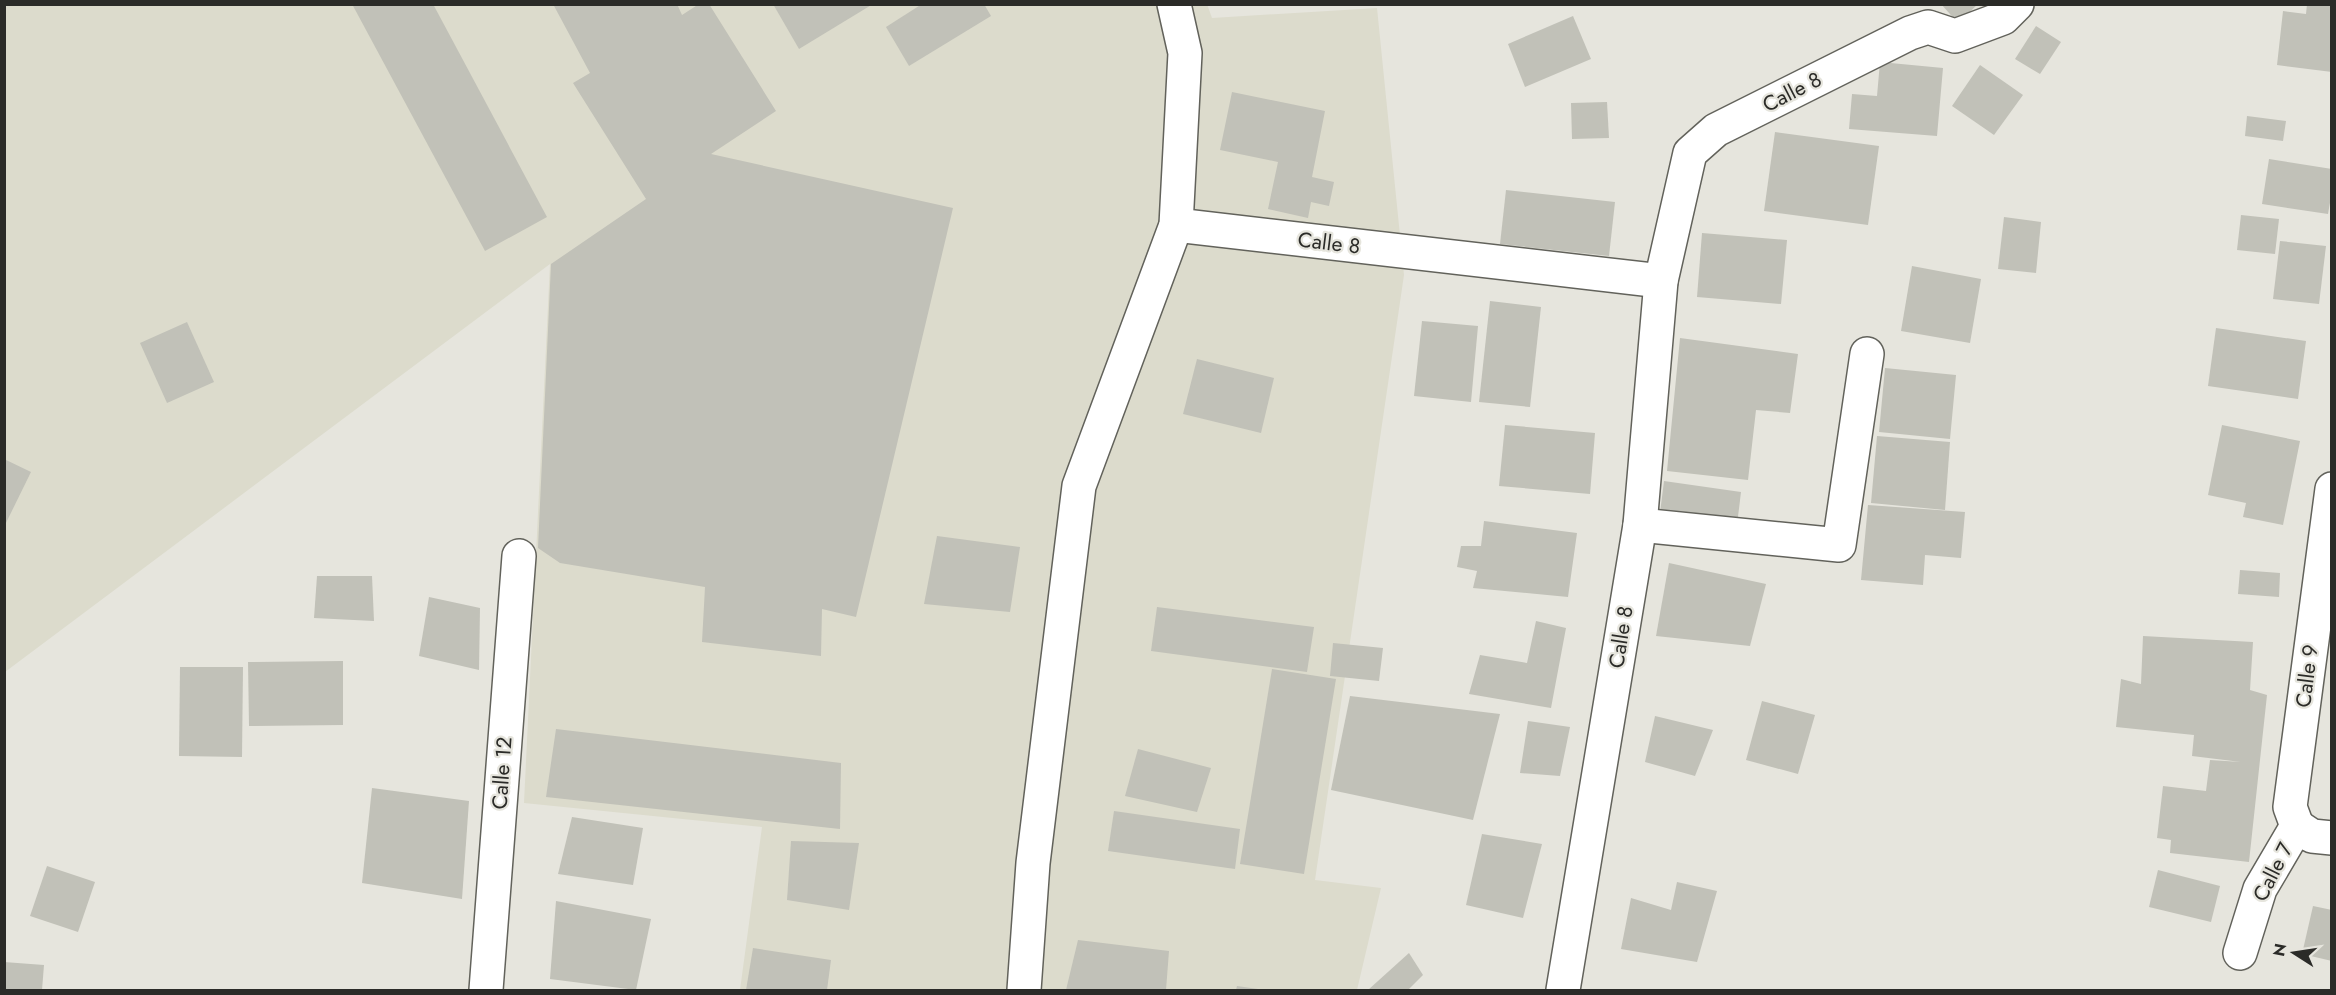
<svg xmlns="http://www.w3.org/2000/svg" width="2336" height="995" font-family="Jost,sans-serif">
	<style>
		.built { fill: #dcdbcc }
		.building { fill: #c1c1b8 }
		.lines { fill: none; stroke-linecap: round; stroke-linejoin: round }
		.minor-casing { stroke: #62625b; stroke-width: 36 }
		.tertiary-casing { stroke: #62625b; stroke-width: 36 }
		.minor { stroke: #fff; stroke-width: 33 }
		.tertiary { stroke: #fff; stroke-width: 33 }
		.labels { text-anchor: middle; stroke-width: 4.5; stroke-linejoin: round; paint-order: stroke }
		.street-label { font-size: 21px; fill: #2b2b28; stroke: #e6e5dd }
	</style>
	<rect width="100%" height="100%" fill="#e6e5dd"/>
	<path class="built" d="M1207,4L1212,18L1377,8L1404,275L1315,880L1381,888L1357,990H740L762,827L524,803L550,264L5,672V5Z"/>
	<g class="building">
		<path d="M352,4H433L547,217L485,251Z"/>
		<path d="M553,4H677L682,15L699,4H709L776,111L711,154L953,208L856,617L822,609L821,656L702,642L705,587L560,563L538,548L551,264L646,199L573,83L590,73Z"/>
		<path d="M773,4H873L799,49Z"/>
		<path d="M922,4H984L991,16L909,66L886,27Z"/>
		<path d="M1941,4H1978L1958,23Z"/>
		<path d="M2307,4H2332V72L2277,65L2283,11L2306,14Z"/>
		<path d="M1573,16L1591,59L1525,87L1508,44Z"/>
		<path d="M2036,26L2061,42L2040,74L2015,59Z"/>
		<path d="M1880,62L1943,68L1937,136L1849,129L1852,94L1877,96Z"/>
		<path d="M1980,65L2023,95L1994,135L1952,106Z"/>
		<path d="M1232,92L1325,111L1312,177L1334,182L1329,206L1311,202L1308,218L1268,209L1278,162L1220,150Z"/>
		<path d="M1607,102L1609,138L1572,139L1571,103Z"/>
		<path d="M2247,116L2286,121L2283,141L2245,136Z"/>
		<path d="M1775,132L1879,146L1868,225L1764,211Z"/>
		<path d="M2269,159L2332,169V191L2328,214L2262,204Z"/>
		<path d="M1506,190L1615,202L1609,256L1500,244Z"/>
		<path d="M2241,215L2279,219L2275,254L2237,250Z"/>
		<path d="M2004,217L2041,222L2036,273L1998,269Z"/>
		<path d="M1702,233L1787,240L1781,304L1697,297Z"/>
		<path d="M2280,241L2326,246L2319,304L2273,299Z"/>
		<path d="M1912,266L1981,279L1970,343L1901,331Z"/>
		<path d="M1490,301L1541,307L1530,407L1479,402Z"/>
		<path d="M1422,321L1478,326L1471,402L1414,396Z"/>
		<path d="M187,322L214,382L167,403L140,343Z"/>
		<path d="M2216,328L2306,341L2298,399L2208,386Z"/>
		<path d="M1680,338L1798,354L1790,413L1756,410L1748,480L1667,471Z"/>
		<path d="M1197,359L1274,378L1261,433L1183,414Z"/>
		<path d="M1885,368L1956,375L1950,439L1879,432Z"/>
		<path d="M1505,425L1595,433L1590,494L1499,486Z"/>
		<path d="M2222,425L2300,441L2283,525L2243,517L2246,503L2208,495Z"/>
		<path d="M1877,436L1950,442L1945,510L1871,503Z"/>
		<path d="M4,459L31,472L4,527Z"/>
		<path d="M1664,481L1741,492L1737,525L1660,513Z"/>
		<path d="M1868,505L1965,512L1961,558L1925,555L1923,585L1861,580Z"/>
		<path d="M1484,521L1577,533L1568,597L1473,588L1477,571L1457,567L1461,546H1481Z"/>
		<path d="M937,536L1020,547L1010,612L924,604Z"/>
		<path d="M1669,563L1766,584L1750,646L1656,636Z"/>
		<path d="M2240,570L2280,573L2279,597L2238,594Z"/>
		<path d="M317,576H372L374,621L314,618Z"/>
		<path d="M429,597L480,608L479,670L419,656Z"/>
		<path d="M1157,607L1314,627L1307,672L1151,651Z"/>
		<path d="M1536,621L1566,628L1551,708L1469,694L1480,655L1527,663Z"/>
		<path d="M2143,636L2253,642L2250,690L2267,695L2249,862L2170,853L2171,840L2157,838L2163,786L2206,791L2210,760L2241,762L2192,756L2194,735L2116,727L2121,679L2141,684Z"/>
		<path d="M1333,643L1383,648L1379,681L1330,676Z"/>
		<path d="M343,661V725L249,726L248,662Z"/>
		<path d="M180,667H243L242,757L179,756Z"/>
		<path d="M1272,669L1336,679L1304,874L1240,864Z"/>
		<path d="M1350,696L1500,714L1473,820L1331,790Z"/>
		<path d="M1762,701L1815,715L1798,774L1746,760Z"/>
		<path d="M1655,716L1713,730L1695,776L1645,762Z"/>
		<path d="M1528,721L1570,727L1560,776L1520,773Z"/>
		<path d="M556,729L841,763L840,829L546,797Z"/>
		<path d="M1138,749L1211,768L1197,812L1125,796Z"/>
		<path d="M372,788L469,801L462,899L362,883Z"/>
		<path d="M1114,811L1240,829L1235,869L1108,851Z"/>
		<path d="M572,817L643,828L633,885L558,874Z"/>
		<path d="M1482,834L1542,844L1523,918L1466,905Z"/>
		<path d="M791,841L859,843L849,910L787,900Z"/>
		<path d="M47,866L95,882L78,932L30,916Z"/>
		<path d="M2158,870L2220,886L2211,922L2149,907Z"/>
		<path d="M1677,882L1717,891L1697,962L1621,949L1631,898L1671,910Z"/>
		<path d="M556,901L651,919L636,990L550,979Z"/>
		<path d="M2313,906L2332,910V961L2302,954Z"/>
		<path d="M1078,940L1169,951L1166,990H1066Z"/>
		<path d="M753,948L831,960L827,990H746Z"/>
		<path d="M1409,953L1423,975L1408,990H1368Z"/>
		<path d="M4,962L44,965L42,990H4Z"/>
		<path d="M1237,986L1258,989V990H1236Z"/>
	</g>
	<g class="lines">
		<defs>
			<g id="minor">
				<path d="M1176,225L1661,281"/>
				<path d="M1640,525L1839,545L1867,354"/>
				<path d="M2297,826L2290,807L2332,489"/>
				<path d="M2297,826L2312,836L2332,838"/>
				<path d="M2240,953L2260,889L2297,826"/>
				<path d="M486,990L519,556"/>
				<path d="M1563,990L1640,525L1661,281L1690,153L1716,130L1910,33L1928,27L1955,36L2003,18L2017,4"/>
			</g>
			<path id="tertiary" d="M1024,990L1033,863L1079,486L1176,225L1185,53L1174,4"/>
		</defs>
		<use href="#minor" class="minor-casing"/>
		<use href="#tertiary" class="tertiary-casing"/>
		<use href="#minor" class="minor"/>
		<use href="#tertiary" class="tertiary"/>
	</g>
	<g class="labels">
		<g class="street-label">
			<text transform="translate(1792 92) rotate(-27)" y="7">Calle 8</text>
			<text transform="translate(1329 243) rotate(7)" y="7">Calle 8</text>
			<text transform="translate(1621 637) rotate(-81)" y="7">Calle 8</text>
			<text transform="translate(2307 676) rotate(-83)" y="7">Calle 9</text>
			<text transform="translate(502 773) rotate(-86)" y="7">Calle 12</text>
			<text transform="translate(2273 872) rotate(-63)" y="7">Calle 7</text>
		</g>
	</g>
	<rect width="2336" height="995" fill="none" stroke="#2b2b28" stroke-width="12"/>
	<g transform="translate(2294 953) rotate(282)" stroke="#e6e5dd" stroke-width="4.5" paint-order="stroke">
	<path d="M0-4.5L10 22L0 15L-10 22Z" fill="#2b2b28"/>
	<text y="-9" font-size="16" font-weight="bold" text-anchor="middle" fill="#2b2b28">N</text>
	</g>
</svg>
